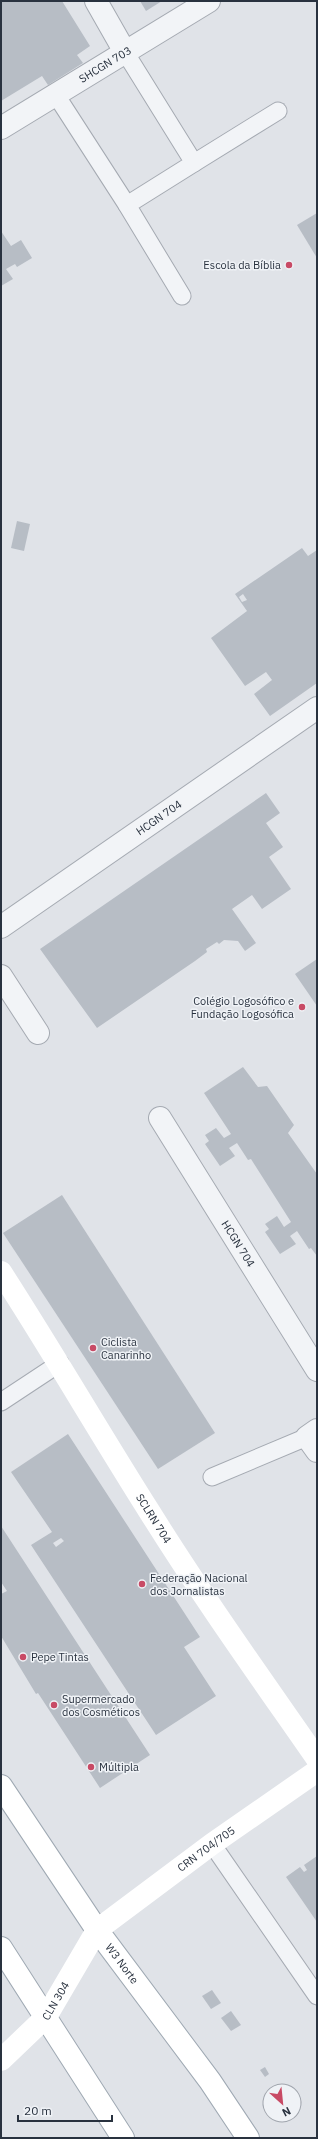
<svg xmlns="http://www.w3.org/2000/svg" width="318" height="2139" font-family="'IBM Plex Sans',sans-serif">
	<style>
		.building { fill: #b7bdc5; fill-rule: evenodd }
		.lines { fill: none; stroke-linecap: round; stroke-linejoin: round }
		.lane-casing { stroke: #a5aab2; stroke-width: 19 }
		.street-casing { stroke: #a5aab2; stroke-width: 24 }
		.primary-casing { stroke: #9fa9b3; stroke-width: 24 }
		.lane { stroke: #f2f4f7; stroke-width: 17 }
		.street { stroke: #f2f4f7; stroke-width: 22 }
		.secondary { stroke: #fff; stroke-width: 22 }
		.primary { stroke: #fff; stroke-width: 22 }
		.poi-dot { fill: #c84a65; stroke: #eff2f6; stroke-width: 1.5 }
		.labels { text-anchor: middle; stroke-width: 3; stroke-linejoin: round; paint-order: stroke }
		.street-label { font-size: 11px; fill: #29323f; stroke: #eff2f6 }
		.poi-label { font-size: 11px; fill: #29323f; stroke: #eff2f6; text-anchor: start }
	</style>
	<rect width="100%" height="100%" fill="#e0e3e8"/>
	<g class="building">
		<path d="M1,1H62L90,46L77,55L83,63L48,85L42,76L1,101Z"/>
		<path d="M140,1H162L146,11Z"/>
		<path d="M317,213V258L297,225Z"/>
		<path d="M1,231L11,246L21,240L32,258L17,267L15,264L6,269L13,279L1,286Z"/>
		<path d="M17,521L30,524L24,551L11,548Z"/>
		<path d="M302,548L308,556L317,550V683L270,716L254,694L272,680L266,672L245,686L211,638L247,611L235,594ZM243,594L247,600L242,602L239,597Z"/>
		<path d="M266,793L280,813L266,823L283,847L269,857L291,889L262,909L252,895L232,909L256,943L245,951L238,941L224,940L219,944L217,942L206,949L207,952L195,961L97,1028L40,949Z"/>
		<path d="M317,959V1006L295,974Z"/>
		<path d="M243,1067L258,1087L267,1086L294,1125L288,1133L317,1174V1256L311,1248L309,1249L297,1231L290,1236L296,1244L280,1254L265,1232L269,1229L265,1224L277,1216L284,1227L291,1222L251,1159L248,1160L237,1143L229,1148L235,1156L220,1166L205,1144L209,1141L205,1135L216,1128L224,1138L231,1134L204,1093Z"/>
		<path d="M62,1195L215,1433L158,1469L3,1233Z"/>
		<path d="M68,1434L200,1637L184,1647L216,1696L156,1735L31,1545L52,1532L11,1472ZM61,1538L64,1541L56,1547L53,1543Z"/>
		<path d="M1,1526L150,1755L100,1788L38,1693L36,1694L1,1636V1594L7,1591L1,1582Z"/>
		<path d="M317,1856V1922L286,1877L300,1867L304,1872L307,1870L304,1865Z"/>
		<path d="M212,1990L221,2003L211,2009L202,1996Z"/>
		<path d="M231,2011L241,2025L231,2031L221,2018Z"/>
		<path d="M265,2067L269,2074L265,2077L260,2070Z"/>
	</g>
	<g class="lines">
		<defs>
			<g id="lane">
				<path d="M125,52L194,163L127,205L182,296"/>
				<path d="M56,95L127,205"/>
				<path d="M194,163L278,111"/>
				<path d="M1,1402L60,1363"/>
				<path d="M212,1477L307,1437"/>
				<path d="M212,1844L317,1996"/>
			</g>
			<g id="street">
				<path d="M96,1L125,52"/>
				<path id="s1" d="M1,128L209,1"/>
				<path id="s2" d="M1,927L317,708"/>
				<path d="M1,976L38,1033"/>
				<path id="s3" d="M160,1118L317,1370"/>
				<path d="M317,1430L307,1437L317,1451"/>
			</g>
			<g id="primary">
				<path id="s6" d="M1,1786L97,1930L210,2081L248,2138"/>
				<path d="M1,1948L123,2138"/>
			</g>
		</defs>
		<use href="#lane" class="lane-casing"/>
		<use href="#street" class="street-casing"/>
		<use href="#primary" class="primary-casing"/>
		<use href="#lane" class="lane"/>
		<use href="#street" class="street"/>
		<g class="secondary">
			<path id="s4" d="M1,1272C52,1351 99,1432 149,1511C202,1596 260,1677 317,1759"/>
			<path id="s5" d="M1,2060L46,2017L97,1930L212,1844L317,1771"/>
		</g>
		<use href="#primary" class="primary"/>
	</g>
	<g class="poi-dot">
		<circle cx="289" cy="265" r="4"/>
		<circle cx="302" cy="1007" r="4"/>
		<circle cx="93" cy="1348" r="4"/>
		<circle cx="142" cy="1584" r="4"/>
		<circle cx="23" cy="1657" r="4"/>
		<circle cx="54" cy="1705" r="4"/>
		<circle cx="91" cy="1767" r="4"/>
	</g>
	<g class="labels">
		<g class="street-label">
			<text dy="4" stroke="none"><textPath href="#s1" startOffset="122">SHCGN 703</textPath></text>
			<text dy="4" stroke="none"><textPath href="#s2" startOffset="192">HCGN 704</textPath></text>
			<text dy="4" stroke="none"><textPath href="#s3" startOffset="148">HCGN 704</textPath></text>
			<text dy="4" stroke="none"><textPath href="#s4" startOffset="290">SCLRN 704</textPath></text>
			<text dy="4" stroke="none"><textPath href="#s5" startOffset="299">CRN 704/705</textPath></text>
			<text dy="4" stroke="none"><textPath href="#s6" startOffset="215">W3 Norte</textPath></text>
			<text dy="4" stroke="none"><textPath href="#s5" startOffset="81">CLN 304</textPath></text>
		</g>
		<g class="poi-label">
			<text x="281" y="269" text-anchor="end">Escola da Bíblia</text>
			<text x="294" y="1005" text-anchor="end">Colégio Logosófico e<tspan x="294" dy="13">Fundação Logosófica</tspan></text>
			<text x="101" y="1346">Ciclista<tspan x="101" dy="13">Canarinho</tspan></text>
			<text x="150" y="1582">Federação Nacional<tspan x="150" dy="13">dos Jornalistas</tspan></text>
			<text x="31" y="1661">Pepe Tintas</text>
			<text x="62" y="1703">Supermercado<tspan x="62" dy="13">dos Cosméticos</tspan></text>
			<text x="99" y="1771">Múltipla</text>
		</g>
	</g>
	<rect width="318" height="2139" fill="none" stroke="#29323f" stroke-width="4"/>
	<g transform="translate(282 2103) rotate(153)"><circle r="19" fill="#eff2f6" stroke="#a0a5ad"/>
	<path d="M0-3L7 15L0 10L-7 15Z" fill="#c84a65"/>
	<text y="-6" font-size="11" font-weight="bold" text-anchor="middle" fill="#29323f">N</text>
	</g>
	<path d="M18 2115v6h94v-6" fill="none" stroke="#29323f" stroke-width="2"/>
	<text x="24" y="2115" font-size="12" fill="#29323f" stroke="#eff2f6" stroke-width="3" paint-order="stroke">20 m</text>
</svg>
